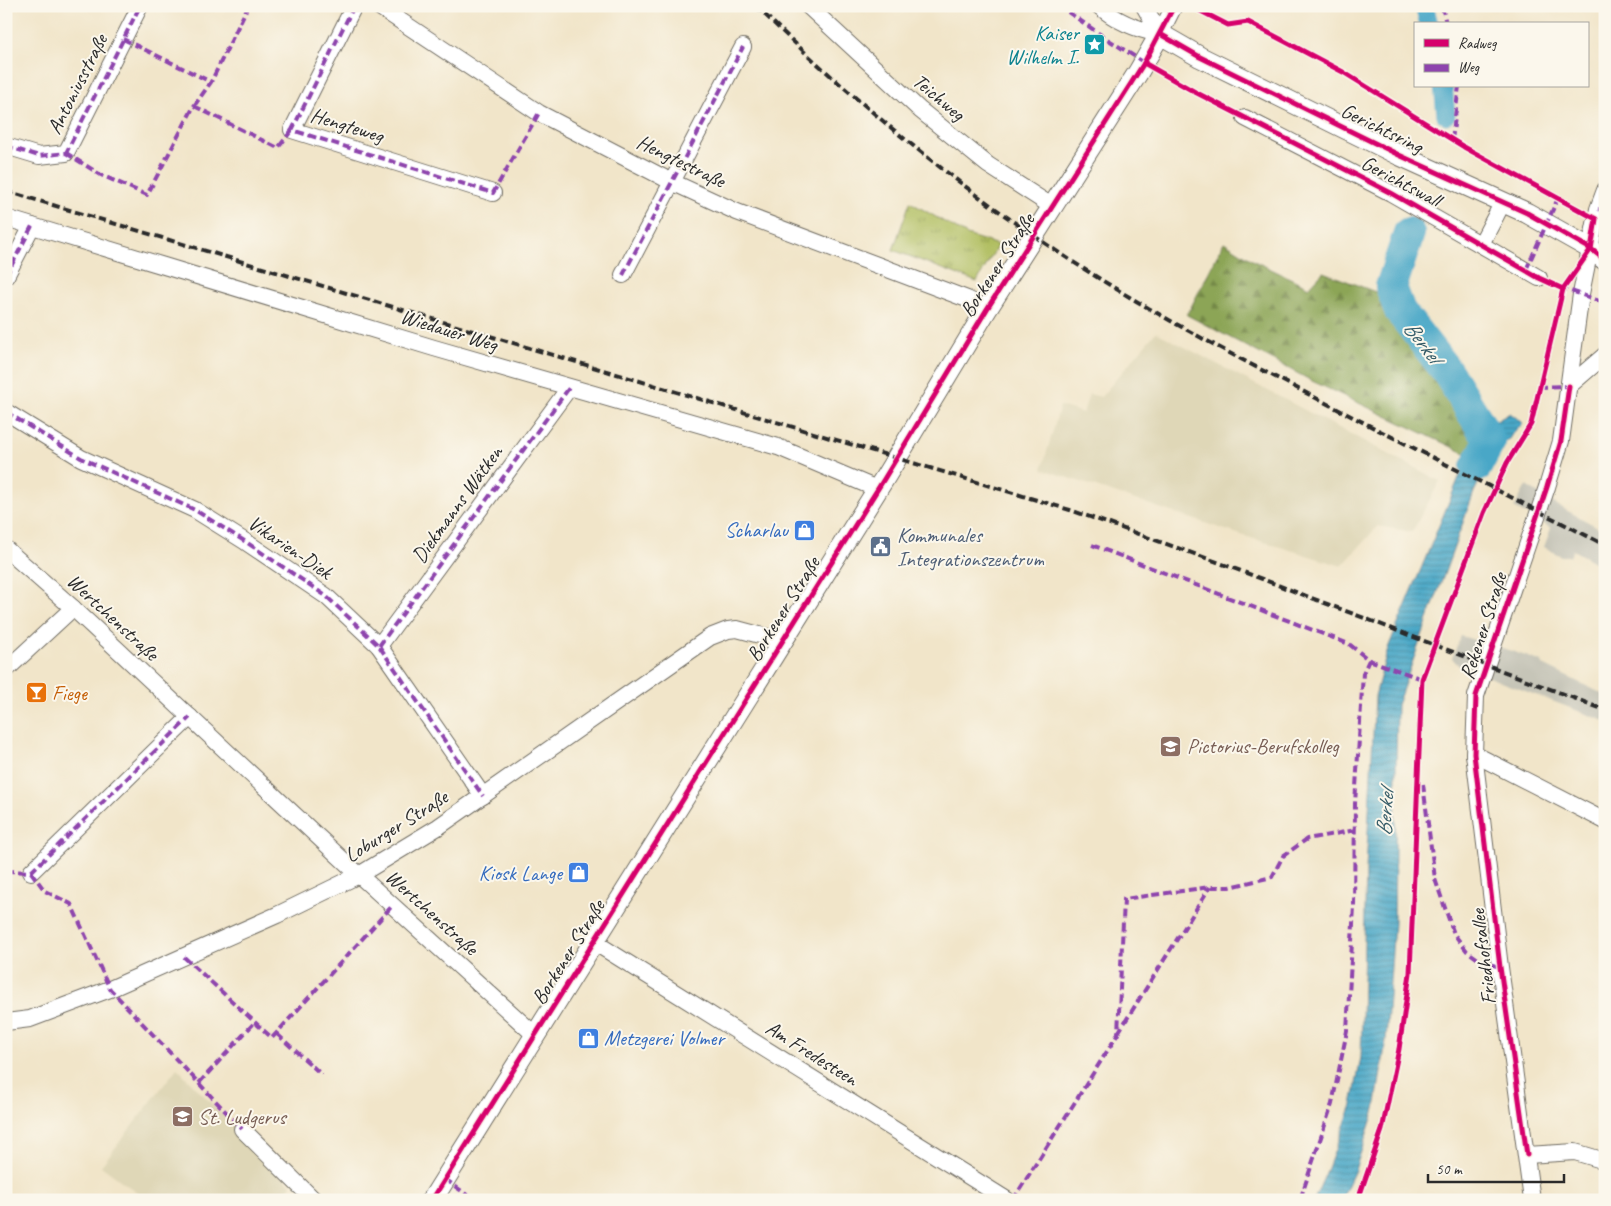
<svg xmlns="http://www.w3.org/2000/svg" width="1611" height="1206" font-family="Caveat,sans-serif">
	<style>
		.built { fill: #dfd7b7 }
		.railway { fill: #c6c5b8 }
		.grass { fill: url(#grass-tufts); stroke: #6e7446 }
		.forest { fill: url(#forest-firs); stroke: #5c6840 }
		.water { fill: url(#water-rules); stroke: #3a6979 }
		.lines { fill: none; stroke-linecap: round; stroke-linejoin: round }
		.canal { stroke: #48a7c7; stroke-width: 19 }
		.river { stroke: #48a7c7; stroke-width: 32 }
		.minor-casing { stroke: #706c62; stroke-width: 18 }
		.tertiary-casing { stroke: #706c62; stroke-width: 22 }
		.minor { stroke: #fff; stroke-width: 16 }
		.tertiary { stroke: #fff; stroke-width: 20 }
		.rail { stroke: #2b2b2b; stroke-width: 4; stroke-dasharray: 8 4; stroke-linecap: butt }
		.quiet { stroke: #8e44ad; stroke-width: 4; stroke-dasharray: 8 4; stroke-linecap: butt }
		.cycleway-casing { stroke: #fbf7ec; stroke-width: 8 }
		.cycleway { stroke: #d6006c; stroke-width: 5 }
		.labels { text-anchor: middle; stroke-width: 4; stroke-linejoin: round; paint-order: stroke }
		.culture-label { font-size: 21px; fill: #0d838f; stroke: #fbf7ec; text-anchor: end }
		.street-label { font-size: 21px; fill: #2b2b2b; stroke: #fbf7ec }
		.shop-label { font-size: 21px; fill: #366cbe; stroke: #fbf7ec; text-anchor: end }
		.service-label { font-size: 21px; fill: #4e5e75; stroke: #fbf7ec; text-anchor: start }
		.food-label { font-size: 21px; fill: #c56008; stroke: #fbf7ec; text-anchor: start }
		.education-label { font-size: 21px; fill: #785e54; stroke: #fbf7ec; text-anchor: start }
		.water-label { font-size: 22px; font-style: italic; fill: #375d69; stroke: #fbf7ec }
	</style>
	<defs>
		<pattern id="grass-tufts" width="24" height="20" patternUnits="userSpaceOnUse" patternTransform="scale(1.25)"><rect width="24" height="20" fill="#b0be60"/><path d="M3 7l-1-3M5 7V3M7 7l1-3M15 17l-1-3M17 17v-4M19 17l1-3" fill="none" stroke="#8f9b4f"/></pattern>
		<pattern id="forest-firs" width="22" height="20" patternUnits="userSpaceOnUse" patternTransform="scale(1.25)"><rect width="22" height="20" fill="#8ca556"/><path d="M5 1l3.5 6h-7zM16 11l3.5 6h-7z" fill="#738747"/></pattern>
		<pattern id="water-rules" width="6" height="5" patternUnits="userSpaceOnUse" patternTransform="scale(1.25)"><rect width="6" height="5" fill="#48a7c7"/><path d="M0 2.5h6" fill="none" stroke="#3c88a2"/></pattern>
	</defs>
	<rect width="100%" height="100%" fill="#fbf7ec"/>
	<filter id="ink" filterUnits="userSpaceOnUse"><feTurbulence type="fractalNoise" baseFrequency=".02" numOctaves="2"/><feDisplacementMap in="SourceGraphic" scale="10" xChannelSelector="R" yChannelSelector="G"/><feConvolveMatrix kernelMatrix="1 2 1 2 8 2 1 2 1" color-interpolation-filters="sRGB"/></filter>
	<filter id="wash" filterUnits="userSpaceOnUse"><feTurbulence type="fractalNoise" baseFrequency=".0096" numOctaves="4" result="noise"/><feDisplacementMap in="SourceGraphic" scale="20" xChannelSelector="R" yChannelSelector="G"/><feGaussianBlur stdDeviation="1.12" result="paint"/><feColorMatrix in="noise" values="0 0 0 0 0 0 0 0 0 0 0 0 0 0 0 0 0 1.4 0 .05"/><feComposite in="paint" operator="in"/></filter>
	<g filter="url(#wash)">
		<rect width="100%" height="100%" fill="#f1e5c9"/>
		<g class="built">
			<path d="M1156,332L1440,481L1412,532L1378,526L1342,566L1238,534L1042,469L1060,406L1083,413L1089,394L1101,397Z"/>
			<path d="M177,1068L291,1185L279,1200H147L101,1166Z"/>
		</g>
		<g class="railway">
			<path d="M1526,486L1562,508L1605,531V568L1573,550L1570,556H1561L1544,547L1551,528L1514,508Z"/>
			<path d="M1461,636L1509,650L1542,662L1543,665L1605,695V721L1459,666L1452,658Z"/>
		</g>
		<path class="grass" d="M910,202L967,235L998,245L977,282L893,250Z"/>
		<path class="forest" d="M1224,242L1254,261L1309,287L1323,272L1386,296L1409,335L1441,374L1478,432L1469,455L1312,381L1187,315Z"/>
		<path class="water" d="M1510,413L1523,423L1489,461L1474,492L1397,705L1394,923L1386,1041L1375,1109L1355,1170L1341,1200H1314L1328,1168L1352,1105L1361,1057L1366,869L1375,696L1388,648L1478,432Z"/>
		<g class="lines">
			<g class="canal">
				<path d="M1424,6L1429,24"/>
				<path d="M1443,86L1446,115"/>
			</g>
			<path class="river" d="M1409,233L1391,287L1400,311L1446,370L1490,441L1476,467"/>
		</g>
	</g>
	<g filter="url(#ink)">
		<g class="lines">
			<defs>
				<g id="minor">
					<path d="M354,6L292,130L493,193"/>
					<path d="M378,6L539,113L672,182L737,212L967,299L987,309"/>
					<path d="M808,6L920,110L988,165L1053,207"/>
					<path d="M1099,6C1116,21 1138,30 1160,34"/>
					<path d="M1144,6L1160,34"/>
					<path d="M1160,34L1174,6"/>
					<path d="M1245,118L1391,193L1539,278"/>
					<path d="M6,146L39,156L66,153L140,6"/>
					<path d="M6,218L434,348L778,447L877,489"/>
					<path d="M1481,244L1503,202"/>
					<path d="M623,275L743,47"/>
					<path d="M6,276L32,226"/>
					<path d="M1569,386L1605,355"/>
					<path d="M6,412L81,458L195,510L246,542L326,596L379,646L483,796"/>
					<path d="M6,549L73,608L359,875L535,1035"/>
					<path d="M379,646L569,388"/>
					<path d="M6,670L73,608"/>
					<path d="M1474,754L1605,821"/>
					<path d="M31,872L190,717"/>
					<path d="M594,942L1007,1200"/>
					<path d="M6,1022L30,1019L110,989L277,915L359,875L438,827L710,637L728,630L737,629L782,641"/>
					<path d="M242,1129L314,1200"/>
					<path d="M1527,1155L1575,1152L1605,1161"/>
					<path d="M1532,1200L1500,967L1474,754L1476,696L1547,487L1561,441L1581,294L1598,209L1605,190"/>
				</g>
				<path id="tertiary" d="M432,1200L884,479L987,309L1139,71L1160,34L1200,57L1399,155L1527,213L1591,249L1605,260"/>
			</defs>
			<use href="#minor" class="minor-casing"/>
			<use href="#tertiary" class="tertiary-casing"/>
			<use href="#minor" class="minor"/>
			<use href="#tertiary" class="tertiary"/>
			<g class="rail">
				<path d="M756,6C875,122 1006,226 1150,309C1214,346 1281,380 1347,414C1433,458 1519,501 1605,545"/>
				<path d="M6,191L1070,510L1220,563L1605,710"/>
			</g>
			<g class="quiet">
				<path d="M354,6L292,130L493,193L539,113"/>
				<path d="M1442,6L1446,24"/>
				<path d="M1068,12L1104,37L1148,65"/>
				<path d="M123,39L211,82"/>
				<path d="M194,106L278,148L292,130"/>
				<path d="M1452,140L1459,86"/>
				<path d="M6,146L39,156L66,153L140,6"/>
				<path d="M66,153L101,175L147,195L194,106L211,82L248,6"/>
				<path d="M1598,209L1605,210"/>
				<path d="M1526,270L1558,198"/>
				<path d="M623,275L743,47"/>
				<path d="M6,276L32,226"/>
				<path d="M1560,287L1605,303"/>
				<path d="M1539,387L1569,386"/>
				<path d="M6,412L81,458L195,510L246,542L326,596L379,646L483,796"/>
				<path d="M1092,545L1349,644L1369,660L1363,673L1355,804L1354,906L1347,1031L1332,1104L1300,1200"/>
				<path d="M379,646L569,388"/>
				<path d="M1369,660L1422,679"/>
				<path d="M1423,784L1435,879L1454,934L1467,951L1482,962L1500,967"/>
				<path d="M6,871L31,872"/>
				<path d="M31,872L45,891L71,904L110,989L242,1129"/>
				<path d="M31,872L190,717"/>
				<path d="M184,957L272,1038L393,905"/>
				<path d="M1118,1033L1210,887"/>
				<path d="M277,1034L322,1075"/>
				<path d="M199,1083L255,1022"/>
				<path d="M445,1179L474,1200"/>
				<path d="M1013,1200L1118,1034L1124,899L1210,887H1230L1272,877L1283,856L1307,839L1356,830"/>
			</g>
			<defs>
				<g id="cycleway">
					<path d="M1191,6L1228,25L1248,22L1343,72L1464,147L1596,219L1591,249L1563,289L1531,424L1507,463L1484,513L1422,679L1410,973L1399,1049L1382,1130L1358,1200"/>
					<path d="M1160,34L1200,57L1399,155L1527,213L1591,249L1605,260"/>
					<path d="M1144,63L1195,92L1391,193L1539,278L1563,289"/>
					<path d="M1527,1155L1500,967L1474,754L1476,696L1547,487L1561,441L1569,386"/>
					<path d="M432,1200L884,479L987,309L1144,63L1174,6"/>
				</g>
			</defs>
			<use href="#cycleway" class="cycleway-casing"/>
			<use href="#cycleway" class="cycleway"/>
		</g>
	</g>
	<defs>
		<symbol id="sight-square" viewBox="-11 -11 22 22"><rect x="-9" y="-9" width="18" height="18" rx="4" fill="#0f9aa8" stroke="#fbf7ec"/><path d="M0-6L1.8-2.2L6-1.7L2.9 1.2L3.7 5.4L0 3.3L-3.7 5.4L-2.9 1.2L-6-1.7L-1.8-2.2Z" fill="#fff"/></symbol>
		<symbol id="shop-square" viewBox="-11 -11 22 22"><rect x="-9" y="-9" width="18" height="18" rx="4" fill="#3f7fe0" stroke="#fbf7ec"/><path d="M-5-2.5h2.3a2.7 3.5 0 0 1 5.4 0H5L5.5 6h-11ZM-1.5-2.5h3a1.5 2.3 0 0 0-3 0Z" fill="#fff"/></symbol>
		<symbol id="civic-square" viewBox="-11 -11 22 22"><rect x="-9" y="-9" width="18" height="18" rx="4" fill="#5c6f8a" stroke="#fbf7ec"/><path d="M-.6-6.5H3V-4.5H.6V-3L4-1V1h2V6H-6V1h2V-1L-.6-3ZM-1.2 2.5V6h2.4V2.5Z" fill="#fff"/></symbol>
		<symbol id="bar-square" viewBox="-11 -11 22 22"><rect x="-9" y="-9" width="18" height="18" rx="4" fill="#e8710a" stroke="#fbf7ec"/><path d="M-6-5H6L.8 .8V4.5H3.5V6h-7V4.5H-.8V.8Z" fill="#fff"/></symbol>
		<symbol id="school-square" viewBox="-11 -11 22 22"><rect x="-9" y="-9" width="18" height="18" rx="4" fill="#8d6e63" stroke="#fbf7ec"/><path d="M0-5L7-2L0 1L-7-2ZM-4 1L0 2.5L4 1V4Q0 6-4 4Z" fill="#fff"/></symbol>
	</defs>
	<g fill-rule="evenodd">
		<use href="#sight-square" x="1082" y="32" width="25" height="25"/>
		<use href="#shop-square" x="792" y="518" width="25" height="25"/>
		<use href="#civic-square" x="868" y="534" width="25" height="25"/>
		<use href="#bar-square" x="24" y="680" width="25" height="25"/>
		<use href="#school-square" x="1158" y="734" width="25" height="25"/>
		<use href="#shop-square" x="566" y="860" width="25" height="25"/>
		<use href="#shop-square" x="576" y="1026" width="25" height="25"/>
		<use href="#school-square" x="170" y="1104" width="25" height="25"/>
	</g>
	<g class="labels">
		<g class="culture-label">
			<text x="1079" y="40">Kaiser<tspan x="1079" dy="24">Wilhelm I.</tspan></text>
		</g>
		<g class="street-label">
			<text transform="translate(77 84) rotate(-63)" y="7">Antoniusstraße</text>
			<text transform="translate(939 97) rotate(40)" y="7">Teichweg</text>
			<text transform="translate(347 125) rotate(17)" y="7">Hengteweg</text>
			<text transform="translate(1382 128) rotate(26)" y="7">Gerichtsring</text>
			<text transform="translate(681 161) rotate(26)" y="7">Hengtestraße</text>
			<text transform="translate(1401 181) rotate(28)" y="7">Gerichtswall</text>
			<text transform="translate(997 265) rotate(-57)" y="7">Borkener Straße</text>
			<text transform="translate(449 330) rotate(17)" y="7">Wiedauer Weg</text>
			<text transform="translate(457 504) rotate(-54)" y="7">Diekmanns Wätken</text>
			<text transform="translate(290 547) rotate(34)" y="7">Vikarien-Diek</text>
			<text transform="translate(783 609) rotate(-58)" y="7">Borkener Straße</text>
			<text transform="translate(113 617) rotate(43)" y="7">Wertchenstraße</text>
			<text transform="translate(1483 626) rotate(-72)" y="7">Rekener Straße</text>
			<text transform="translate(396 826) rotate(-32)" y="7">Loburger Straße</text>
			<text transform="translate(432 912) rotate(42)" y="7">Wertchenstraße</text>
			<text transform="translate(568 952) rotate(-58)" y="7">Borkener Straße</text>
			<text transform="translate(1483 957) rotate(-97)" y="7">Friedhofsallee</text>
			<text transform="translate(812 1053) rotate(32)" y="7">Am Fredesteen</text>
		</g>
		<g class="shop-label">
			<text x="788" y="537">Scharlau</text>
			<text x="562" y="880">Kiosk Lange</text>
			<text x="604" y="1045" text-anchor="start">Metzgerei Volmer</text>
		</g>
		<g class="service-label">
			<text x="897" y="542">Kommunales<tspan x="897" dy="24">Integrationszentrum</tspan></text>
		</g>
		<g class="food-label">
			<text x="52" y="700">Fiege</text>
		</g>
		<g class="education-label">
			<text x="1187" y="753">Pictorius-Berufskolleg</text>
			<text x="198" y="1124">St. Ludgerus</text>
		</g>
		<g class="water-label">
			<text transform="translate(1423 341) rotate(52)" y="8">Berkel</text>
			<text transform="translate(1384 813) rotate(-86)" y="8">Berkel</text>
		</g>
	</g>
	<rect width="1611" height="1206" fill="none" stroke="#fbf7ec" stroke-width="25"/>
	<rect x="1414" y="22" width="175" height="65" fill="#fbf7ec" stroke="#a8a59f"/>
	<rect x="1424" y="39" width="25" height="8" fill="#d6006c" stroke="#a8a59f"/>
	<text x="1458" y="48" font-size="15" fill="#2b2b2b">Radweg</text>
	<rect x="1424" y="64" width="25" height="8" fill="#8e44ad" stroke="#a8a59f"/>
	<text x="1458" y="72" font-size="15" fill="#2b2b2b">Weg</text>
	<path d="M1428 1174v8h136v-8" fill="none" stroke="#2b2b2b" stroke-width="2.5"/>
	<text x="1436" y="1174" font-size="15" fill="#2b2b2b" stroke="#fbf7ec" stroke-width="4" paint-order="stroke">50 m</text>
</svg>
